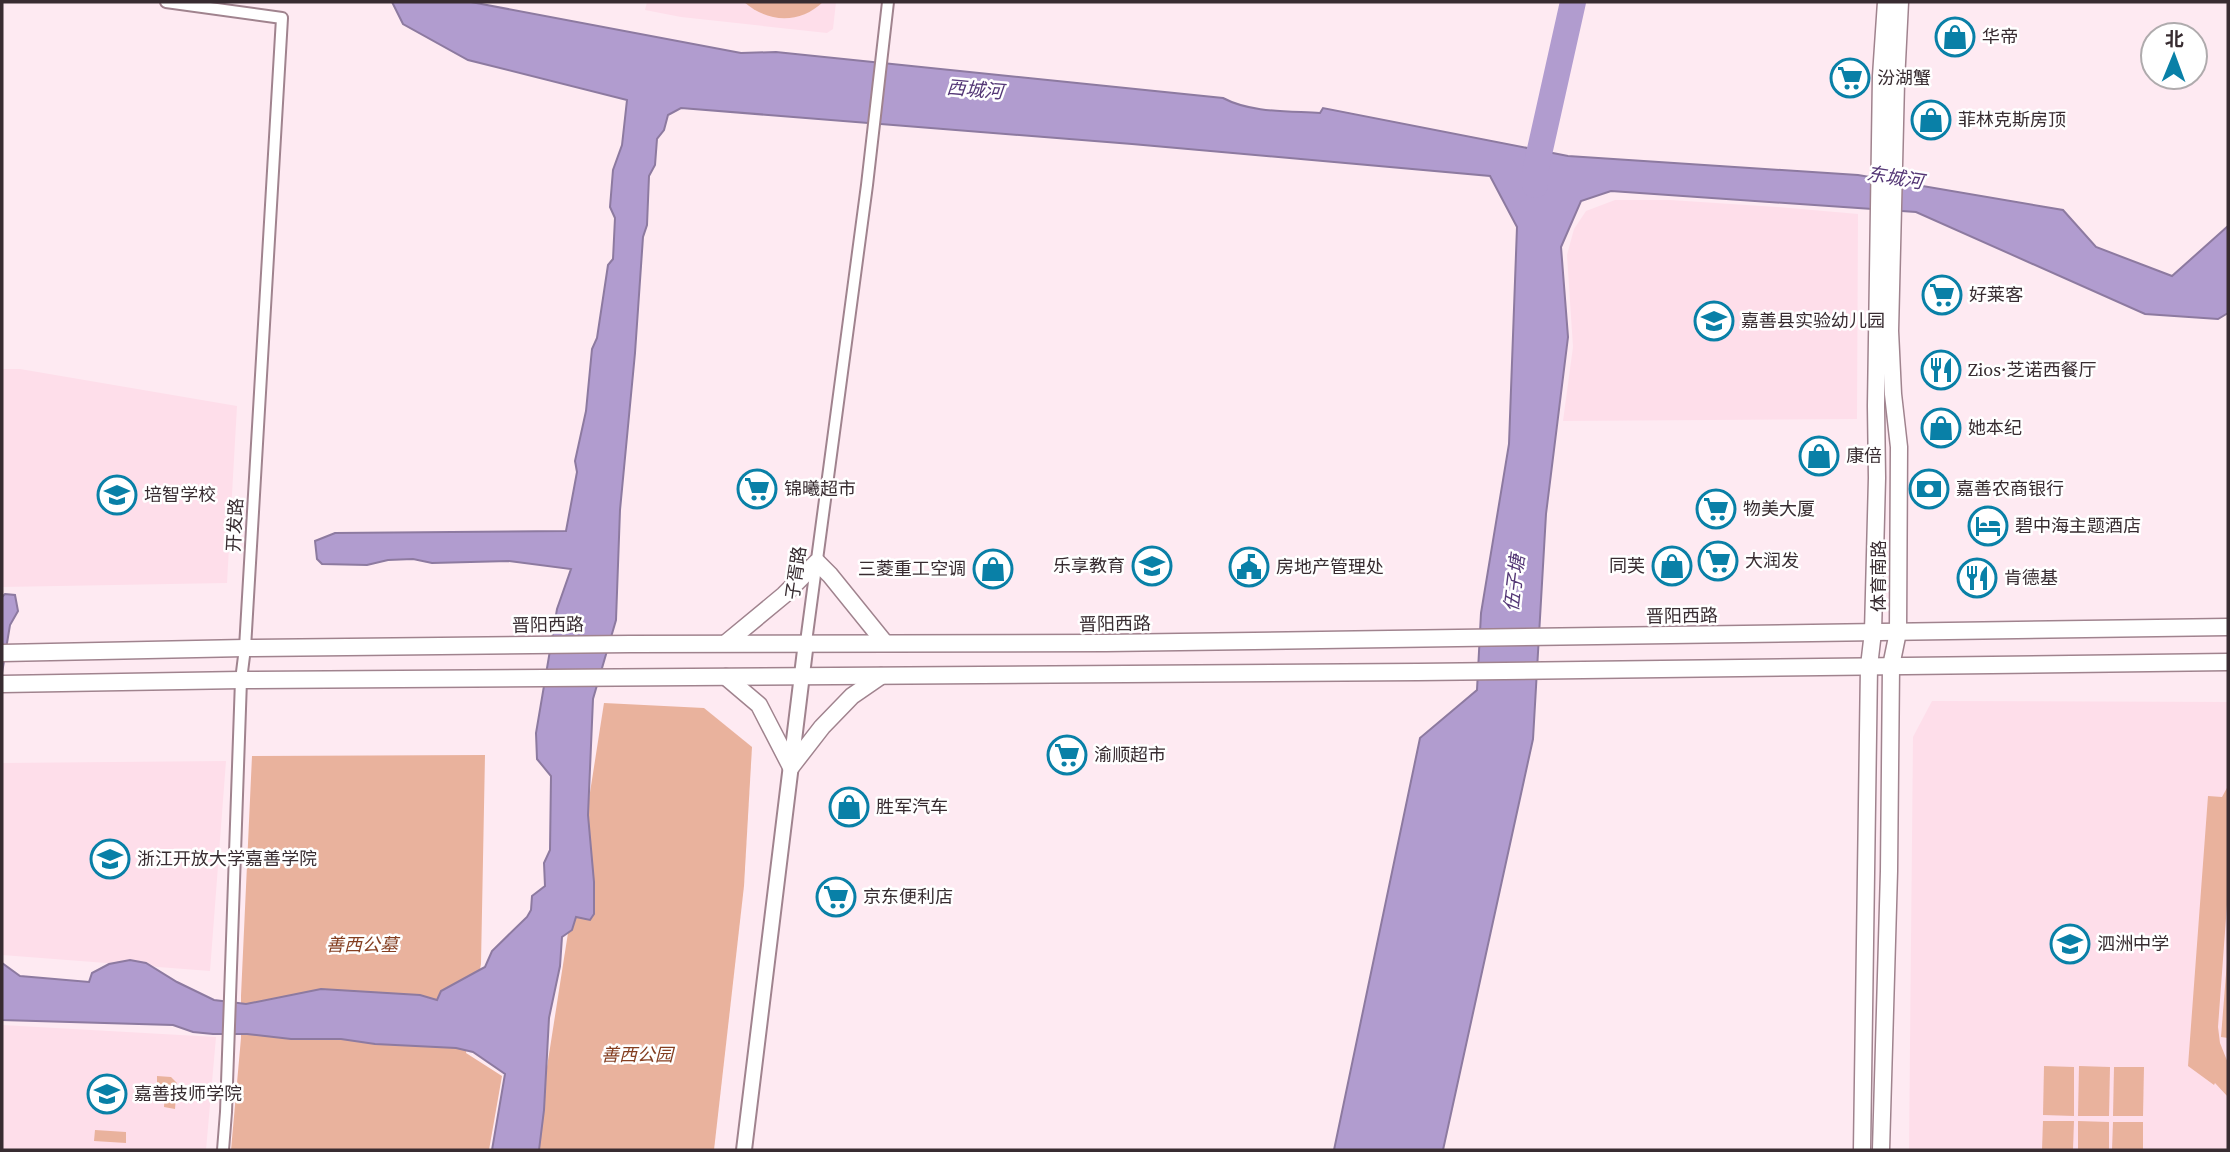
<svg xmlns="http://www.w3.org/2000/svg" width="2230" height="1152" font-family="'Source Serif 4','Noto Sans SC',serif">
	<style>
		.built { fill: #fedeea }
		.green { fill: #e9b29d }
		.water { fill: #b19ccf; stroke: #8d7aa0; stroke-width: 2 }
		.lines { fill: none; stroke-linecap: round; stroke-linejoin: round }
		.river { stroke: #b19ccf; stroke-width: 26 }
		.minor-casing { stroke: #a0838e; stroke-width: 14 }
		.tertiary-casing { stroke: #a0838e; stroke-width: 18 }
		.secondary-casing { stroke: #a0838e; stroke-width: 19 }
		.minor { stroke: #fff; stroke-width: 10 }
		.tertiary { stroke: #fff; stroke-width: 14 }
		.secondary { stroke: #fff; stroke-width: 16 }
		.labels { text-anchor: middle; stroke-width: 5; stroke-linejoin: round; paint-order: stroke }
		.poi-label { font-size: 18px; fill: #382c31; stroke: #fff; text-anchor: start }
		.street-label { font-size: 18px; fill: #382c31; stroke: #fff }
		.park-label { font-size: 18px; font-style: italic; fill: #843e20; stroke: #fff }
		.water-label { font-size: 19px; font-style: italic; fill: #543776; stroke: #fff }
	</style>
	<rect width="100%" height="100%" fill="#feeaf2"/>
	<g class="built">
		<path d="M647,2H836L833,29L827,33L681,17L645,10Z"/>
		<path d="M1615,200H1670L1777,207L1858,214L1857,419L1563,421L1573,347L1567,255L1574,229L1586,211Z"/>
		<path d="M2,369H20L237,406L227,583L2,587Z"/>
		<path d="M1932,701L2228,702V1150H1909L1913,737Z"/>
		<path d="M226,761L210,971L2,955V763Z"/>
		<path d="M2,1025L216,1037L206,1150H2Z"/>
	</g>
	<g class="green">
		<path d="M744,2H823C800,24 768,23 744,2Z"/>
		<path d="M604,703L704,708L752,747L744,886L714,1150H534Z"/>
		<path d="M485,755L481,964L466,1053L502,1076L489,1150H231L241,1038V996L252,756Z"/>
		<path d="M2228,786V891L2218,1027L2220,1043L2228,1063V1097L2215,1083L2214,1085L2188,1066L2208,796L2222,797Z"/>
		<path d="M2228,949V1038L2221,1037Z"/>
		<path d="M2044,1066L2074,1067V1116L2043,1115Z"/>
		<path d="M2079,1066L2110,1067L2109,1116H2078Z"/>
		<path d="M2114,1067H2144L2143,1116H2113Z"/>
		<path d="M157,1076L171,1077L177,1083L175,1109L164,1107L165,1086L157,1085Z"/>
		<path d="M2043,1121H2074L2073,1150H2042Z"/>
		<path d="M2078,1121L2109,1122V1150H2078Z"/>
		<path d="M2113,1122H2143V1150H2112Z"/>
		<path d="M95,1130L126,1132V1143L94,1141Z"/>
	</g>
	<g class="water">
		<path d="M392,2H471L741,53L776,52L1223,98C1251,113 1289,111 1320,113L1323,108L1568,156L1858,175L2063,210L2096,247L2172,276L2228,226V313L2218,319L2145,314L1916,212L1611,191L1581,201L1561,247L1568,337L1546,514L1533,739L1443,1150H1334L1420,738L1477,690L1481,613L1509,444L1517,227L1490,176L1132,144L681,108L668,115L664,130L657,139L655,165L649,176L647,225L643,237L635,353L620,510L616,620L593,699L588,815L594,882V914L590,920L576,917L572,930L562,937L560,966L549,1018L544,1110L539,1150H492L505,1074L473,1052L456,1048L375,1044L341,1039H291L247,1034H213L193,1032L173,1025L2,1020V963L20,976L89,982L92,973L109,964L130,960L146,963L177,982L214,1000L246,1004L321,989L420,995L437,1000L441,991L485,967L492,951L527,917L531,910L532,896L545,886L544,863L550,850L551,776L537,759L536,733L557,609L571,569L509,561L432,563L413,559L388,560L367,565L322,564L317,559L315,541L335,533L566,531L577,472L575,461L586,411L592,349L597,338L608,265L613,259L615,218L610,207L613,170L622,145L627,100L468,60L403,24Z"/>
		<path d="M5,594L15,595L18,611L10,625L2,673V597Z"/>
	</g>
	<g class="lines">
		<path class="river" d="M1535,185V172L1573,2"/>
		<defs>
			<g id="minor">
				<path d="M166,2L282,18L245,648L241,680L226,1112L223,1150"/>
				<path d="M806,642L867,185L888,2"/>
			</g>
			<path id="tertiary" d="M744,1150L806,642"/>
			<g id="secondary">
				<path d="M726,643L784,595L817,562L830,575L885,643"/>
				<path d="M2,653L245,648L630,644L1106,643L2228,627"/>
				<path d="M726,677L759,705L791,767L822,727L852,696L881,676"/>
				<path d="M2,684L241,680L1418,672L2228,662"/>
				<path d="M1862,1150L1869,666L1873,632L1877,478L1876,406L1881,76L1886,2"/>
				<path d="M1881,1150L1889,871L1891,666L1898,632L1899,447L1893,394L1890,331L1896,82L1900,2"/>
			</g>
		</defs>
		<use href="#minor" class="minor-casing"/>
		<use href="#tertiary" class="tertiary-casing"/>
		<use href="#secondary" class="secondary-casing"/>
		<use href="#minor" class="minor"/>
		<use href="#tertiary" class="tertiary"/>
		<use href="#secondary" class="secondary"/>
	</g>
	<defs>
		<symbol id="shop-ring" viewBox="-11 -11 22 22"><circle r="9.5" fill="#fff" stroke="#0980a7" stroke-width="1.5"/><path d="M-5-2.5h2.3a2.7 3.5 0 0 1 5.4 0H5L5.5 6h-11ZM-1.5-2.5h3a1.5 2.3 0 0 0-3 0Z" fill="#0980a7"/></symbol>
		<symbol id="supermarket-ring" viewBox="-11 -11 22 22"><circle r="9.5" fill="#fff" stroke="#0980a7" stroke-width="1.5"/><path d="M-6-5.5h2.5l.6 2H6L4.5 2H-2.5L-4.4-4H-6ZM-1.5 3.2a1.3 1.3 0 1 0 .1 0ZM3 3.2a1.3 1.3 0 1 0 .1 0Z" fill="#0980a7"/></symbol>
		<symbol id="school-ring" viewBox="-11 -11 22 22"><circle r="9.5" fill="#fff" stroke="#0980a7" stroke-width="1.5"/><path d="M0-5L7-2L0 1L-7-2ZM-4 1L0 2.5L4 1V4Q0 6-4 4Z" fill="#0980a7"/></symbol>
		<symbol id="restaurant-ring" viewBox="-11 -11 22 22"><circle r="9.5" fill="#fff" stroke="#0980a7" stroke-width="1.5"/><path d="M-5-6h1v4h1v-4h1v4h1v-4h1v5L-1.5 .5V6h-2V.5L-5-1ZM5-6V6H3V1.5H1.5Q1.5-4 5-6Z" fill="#0980a7"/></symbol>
		<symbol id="bank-ring" viewBox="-11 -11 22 22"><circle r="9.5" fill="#fff" stroke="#0980a7" stroke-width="1.5"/><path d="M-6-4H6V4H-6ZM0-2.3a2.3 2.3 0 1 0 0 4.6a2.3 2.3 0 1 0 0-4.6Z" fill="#0980a7"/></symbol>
		<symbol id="hotel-ring" viewBox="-11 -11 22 22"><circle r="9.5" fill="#fff" stroke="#0980a7" stroke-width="1.5"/><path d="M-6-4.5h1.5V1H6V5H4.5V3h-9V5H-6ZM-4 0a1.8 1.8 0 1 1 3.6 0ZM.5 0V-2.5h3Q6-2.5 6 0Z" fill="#0980a7"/></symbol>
		<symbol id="civic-ring" viewBox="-11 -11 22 22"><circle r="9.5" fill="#fff" stroke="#0980a7" stroke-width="1.5"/><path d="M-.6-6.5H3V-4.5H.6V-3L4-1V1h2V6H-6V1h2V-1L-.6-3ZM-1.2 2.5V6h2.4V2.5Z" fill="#0980a7"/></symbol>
		<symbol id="university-ring" viewBox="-11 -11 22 22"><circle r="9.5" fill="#fff" stroke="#0980a7" stroke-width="1.5"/><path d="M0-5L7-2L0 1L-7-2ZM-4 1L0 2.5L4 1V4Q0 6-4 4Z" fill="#0980a7"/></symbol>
	</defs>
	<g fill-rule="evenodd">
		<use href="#shop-ring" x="1933" y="15" width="44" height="44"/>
		<use href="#supermarket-ring" x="1828" y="56" width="44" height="44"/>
		<use href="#shop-ring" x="1909" y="98" width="44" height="44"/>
		<use href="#supermarket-ring" x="1920" y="273" width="44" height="44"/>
		<use href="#school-ring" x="1692" y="299" width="44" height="44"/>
		<use href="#restaurant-ring" x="1919" y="348" width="44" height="44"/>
		<use href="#shop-ring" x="1919" y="406" width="44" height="44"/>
		<use href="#shop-ring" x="1797" y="434" width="44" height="44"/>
		<use href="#supermarket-ring" x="735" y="467" width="44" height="44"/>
		<use href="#bank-ring" x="1907" y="467" width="44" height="44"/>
		<use href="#school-ring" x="95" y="473" width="44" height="44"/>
		<use href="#supermarket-ring" x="1694" y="487" width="44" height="44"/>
		<use href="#hotel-ring" x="1966" y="504" width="44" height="44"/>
		<use href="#supermarket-ring" x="1696" y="539" width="44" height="44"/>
		<use href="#school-ring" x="1130" y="544" width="44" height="44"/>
		<use href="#shop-ring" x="1650" y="544" width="44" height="44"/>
		<use href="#civic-ring" x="1227" y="545" width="44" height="44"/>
		<use href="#shop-ring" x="971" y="547" width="44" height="44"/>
		<use href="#restaurant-ring" x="1955" y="556" width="44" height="44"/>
		<use href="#supermarket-ring" x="1045" y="733" width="44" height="44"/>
		<use href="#shop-ring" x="827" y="785" width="44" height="44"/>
		<use href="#university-ring" x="88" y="837" width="44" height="44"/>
		<use href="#supermarket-ring" x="814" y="875" width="44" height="44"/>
		<use href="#school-ring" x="2048" y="922" width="44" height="44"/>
		<use href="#university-ring" x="85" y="1072" width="44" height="44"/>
	</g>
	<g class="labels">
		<g class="poi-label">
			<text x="1982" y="43">华帝</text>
			<text x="1877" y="84">汾湖蟹</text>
			<text x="1958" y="126">菲林克斯房顶</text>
			<text x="1969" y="301">好莱客</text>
			<text x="1741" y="327">嘉善县实验幼儿园</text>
			<text x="1968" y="376">Zios·芝诺西餐厅</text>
			<text x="1968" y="434">她本纪</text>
			<text x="1846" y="462">康倍</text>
			<text x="784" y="495">锦曦超市</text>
			<text x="1956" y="495">嘉善农商银行</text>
			<text x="144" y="501">培智学校</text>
			<text x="1743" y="515">物美大厦</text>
			<text x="2015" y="532">碧中海主题酒店</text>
			<text x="1745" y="567">大润发</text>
			<text x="1125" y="572" text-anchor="end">乐享教育</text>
			<text x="1645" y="572" text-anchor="end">同芙</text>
			<text x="1276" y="573">房地产管理处</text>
			<text x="966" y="575" text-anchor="end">三菱重工空调</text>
			<text x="2004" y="584">肯德基</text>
			<text x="1094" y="761">渝顺超市</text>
			<text x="876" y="813">胜军汽车</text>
			<text x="137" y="865">浙江开放大学嘉善学院</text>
			<text x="863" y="903">京东便利店</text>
			<text x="2097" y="950">泗洲中学</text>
			<text x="134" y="1100">嘉善技师学院</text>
		</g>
		<g class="street-label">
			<text transform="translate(235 525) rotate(-87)" y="6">开发路</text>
			<text transform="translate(796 573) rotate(-82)" y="6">子胥路</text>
			<text transform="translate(1879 576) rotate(-90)" y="6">体育南路</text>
			<text transform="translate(1682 616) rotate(-1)" y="6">晋阳西路</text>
			<text transform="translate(1115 624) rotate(-1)" y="6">晋阳西路</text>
			<text transform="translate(548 625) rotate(-1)" y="6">晋阳西路</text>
		</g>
		<g class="park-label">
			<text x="362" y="951">善西公墓</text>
			<text x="637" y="1061">善西公园</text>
		</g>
		<g class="water-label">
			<text transform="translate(975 89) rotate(5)" y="7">西城河</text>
			<text transform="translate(1895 177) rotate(9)" y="7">东城河</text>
			<text transform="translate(1514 583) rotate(-83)" y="7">伍子塘</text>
		</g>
	</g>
	<rect width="2230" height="1152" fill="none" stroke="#382c31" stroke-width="7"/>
	<g transform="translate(2174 56) rotate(1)"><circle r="33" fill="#ffffff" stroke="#afabad" stroke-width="2"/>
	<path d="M0-5L12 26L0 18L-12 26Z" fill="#0980a7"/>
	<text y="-10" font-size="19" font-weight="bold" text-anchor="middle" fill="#382c31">北</text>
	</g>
</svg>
